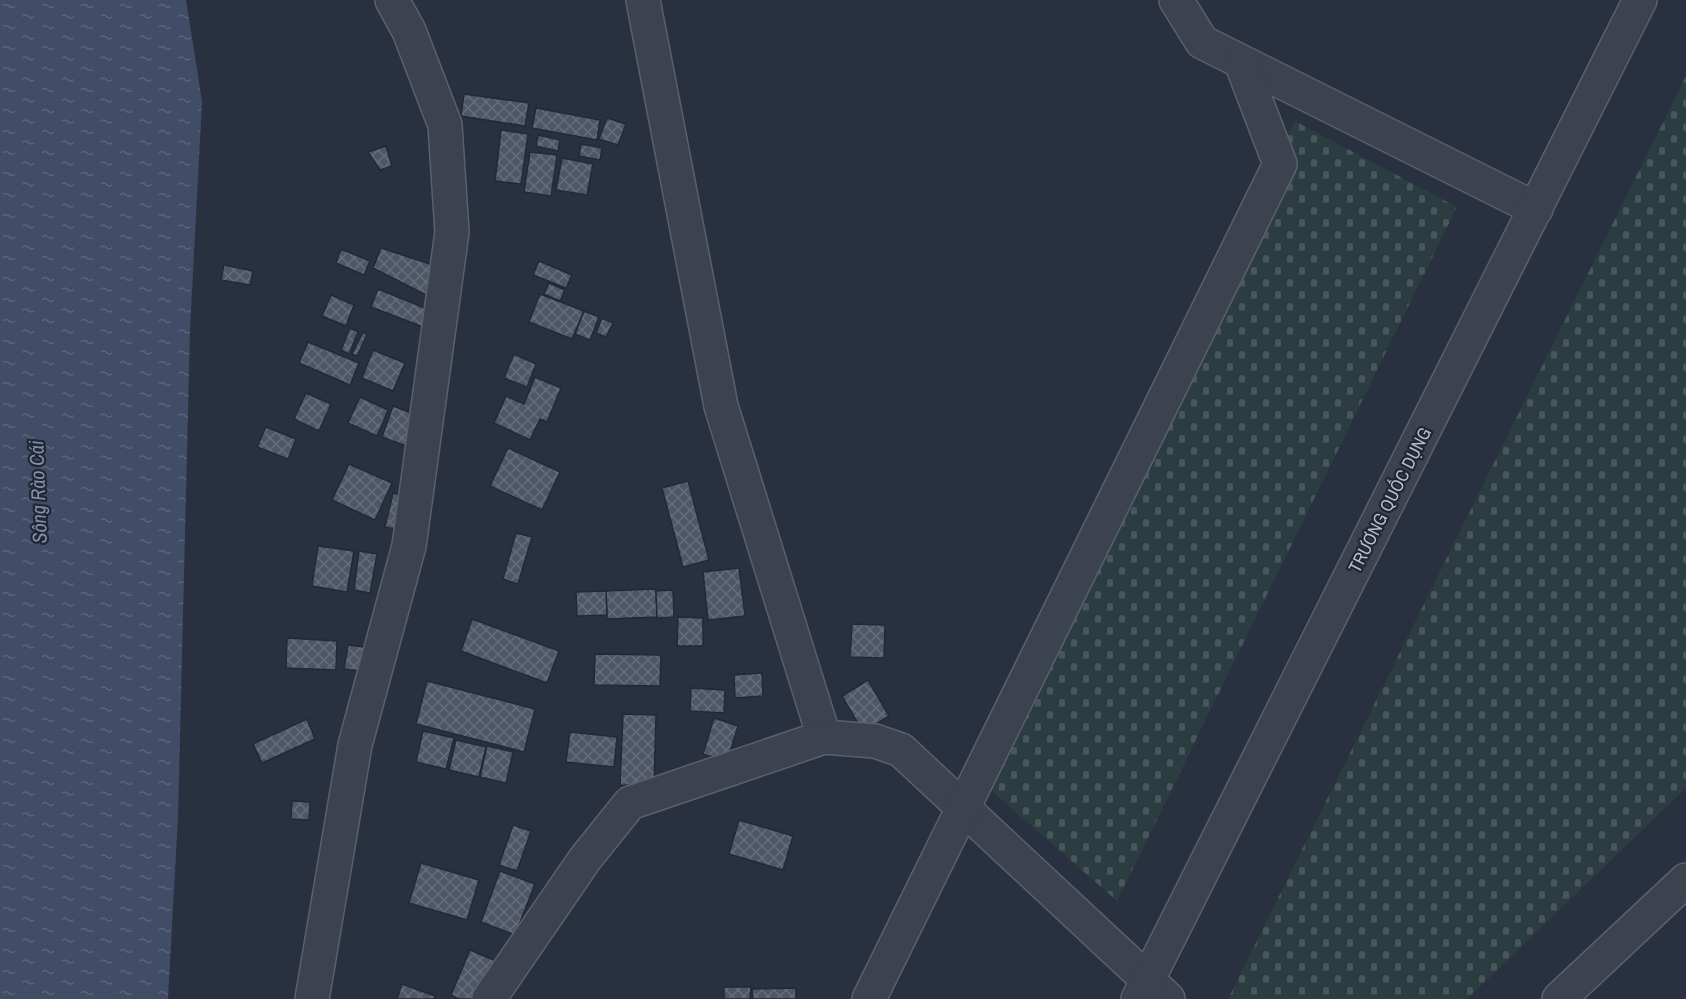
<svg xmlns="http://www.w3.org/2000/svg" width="1686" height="999" font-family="'Archivo Narrow',sans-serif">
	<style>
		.cemetery { fill: url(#cemetery-stones) }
		.water { fill: url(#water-ripples) }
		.building { fill: url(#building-cross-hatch); stroke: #232936; stroke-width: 1.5 }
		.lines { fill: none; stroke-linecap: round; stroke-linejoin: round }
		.minor-casing { stroke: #5a606c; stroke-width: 36 }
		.minor { stroke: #3d424f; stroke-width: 33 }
		.labels { text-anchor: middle; stroke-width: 4.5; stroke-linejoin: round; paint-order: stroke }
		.street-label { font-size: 18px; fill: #b9bec9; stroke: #212734 }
		.water-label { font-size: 20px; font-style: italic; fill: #8491ad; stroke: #212734 }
	</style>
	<defs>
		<pattern id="cemetery-stones" width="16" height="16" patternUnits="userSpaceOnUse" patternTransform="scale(1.5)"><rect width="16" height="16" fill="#2c3d41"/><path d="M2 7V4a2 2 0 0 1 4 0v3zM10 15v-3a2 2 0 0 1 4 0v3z" fill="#48575b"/></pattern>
		<pattern id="water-ripples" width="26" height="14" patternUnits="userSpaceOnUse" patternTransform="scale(1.5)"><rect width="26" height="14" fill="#414c66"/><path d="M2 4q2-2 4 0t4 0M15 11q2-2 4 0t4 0" fill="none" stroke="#5a647b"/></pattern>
		<pattern id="building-cross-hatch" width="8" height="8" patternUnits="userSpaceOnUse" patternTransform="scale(1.5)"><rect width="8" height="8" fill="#4f5767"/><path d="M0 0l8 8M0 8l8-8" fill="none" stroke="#666d7b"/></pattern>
	</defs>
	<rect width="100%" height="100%" fill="#29303f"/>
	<g class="cemetery">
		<path d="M1686,76V788L1467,999H1228Z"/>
		<path d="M1295,121L1457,207L1117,901L969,771Z"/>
	</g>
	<path class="water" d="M0,0H186L202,101L190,330L178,817L168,999H0Z"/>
	<g class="building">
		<path d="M464,94L529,103L525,126L461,116Z"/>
		<path d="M536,108L600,120L597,140L532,128Z"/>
		<path d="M607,118L626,124L618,145L599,139Z"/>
		<path d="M501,130L528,134L521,184L495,181Z"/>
		<path d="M538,135L560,140L558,151L536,146Z"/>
		<path d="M581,144L602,148L600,160L579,156Z"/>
		<path d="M386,146L392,166L380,170L368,152Z"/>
		<path d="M530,152L557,155L551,196L524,192Z"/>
		<path d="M562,158L593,164L587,195L556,190Z"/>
		<path d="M381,248L436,266V296L426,295L373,268Z"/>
		<path d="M341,249L370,261L364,275L336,263Z"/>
		<path d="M539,261L572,275L566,288L533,275Z"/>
		<path d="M224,265L253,271L250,285L221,280Z"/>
		<path d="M549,283L565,290L560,301L544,294Z"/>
		<path d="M378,289L437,313L431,330L371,307Z"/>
		<path d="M540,294L584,311L572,339L529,322Z"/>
		<path d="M331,295L354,305L346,326L322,316Z"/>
		<path d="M584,311L599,317L590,340L575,334Z"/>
		<path d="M602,318L613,323L606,337L596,333Z"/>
		<path d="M350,328L358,332L349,354L341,350Z"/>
		<path d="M363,332L367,335L357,356L352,354Z"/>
		<path d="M308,342L359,363L350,385L299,363Z"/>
		<path d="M373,350L405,363L393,391L362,378Z"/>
		<path d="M514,354L536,364L527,387L504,378Z"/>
		<path d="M535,377L561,388L547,422L540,419L530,440L494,423L506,396L524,404Z"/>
		<path d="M306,393L331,404L319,431L294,419Z"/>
		<path d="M360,397L388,410L377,436L348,423Z"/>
		<path d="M393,406L417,415L406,446L382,437Z"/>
		<path d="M266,427L296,439L288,459L257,447Z"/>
		<path d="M508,448L560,472L542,510L490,486Z"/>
		<path d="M349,464L392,483L375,520L332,500Z"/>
		<path d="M688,481L709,560L683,567L662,488Z"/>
		<path d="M393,493L412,498L404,531L385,527Z"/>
		<path d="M516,533L532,537L518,584L503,579Z"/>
		<path d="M318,546L354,551L347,592L312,586Z"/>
		<path d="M359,551L377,554L370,593L354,590Z"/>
		<path d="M739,568L745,616L708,620L703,572Z"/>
		<path d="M656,589L657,617L607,619L606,591Z"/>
		<path d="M673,590L674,617L657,618L656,591Z"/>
		<path d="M606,591L607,615L577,616L576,592Z"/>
		<path d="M678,617L703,618V646H677Z"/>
		<path d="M472,619L559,651L547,683L461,651Z"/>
		<path d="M852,624L885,625L884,658L850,657Z"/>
		<path d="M287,638L337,641L336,670L286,668Z"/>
		<path d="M348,645L372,648L368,672L344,669Z"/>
		<path d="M595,654L661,655L660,686L594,685Z"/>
		<path d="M762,673L763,696L735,698L734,675Z"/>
		<path d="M868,680L889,716L863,732L842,696Z"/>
		<path d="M427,681L535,709L524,752L416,724Z"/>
		<path d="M691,688L725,690L724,713L690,711Z"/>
		<path d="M623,714L656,715L654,786L620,785Z"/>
		<path d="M714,718L738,726L727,762L703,754Z"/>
		<path d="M307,719L315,739L262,763L253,744Z"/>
		<path d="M423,731L454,738L446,769L416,762Z"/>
		<path d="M570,732L617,737L614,767L566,762Z"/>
		<path d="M456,740L486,747L479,777L449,770Z"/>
		<path d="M487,746L513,752L506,783L480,777Z"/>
		<path d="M292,801L310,802L309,820L291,819Z"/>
		<path d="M739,820L793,836L783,870L729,854Z"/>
		<path d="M513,825L531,831L517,871L499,865Z"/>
		<path d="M421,863L479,880L467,920L409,903Z"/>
		<path d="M500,871L535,884L515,935L481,922Z"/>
		<path d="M470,950L496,961L480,999H459L451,995Z"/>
		<path d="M402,984L435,996L434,999H397Z"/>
		<path d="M724,987H751L750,999H724Z"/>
		<path d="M796,988V999H753L752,989Z"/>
	</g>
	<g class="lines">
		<defs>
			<g id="minor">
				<path d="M643,0L721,406L824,737"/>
				<path d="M1176,0L1202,42L1536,209"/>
				<path d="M312,999L355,745L409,546L452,232L445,125L409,31L392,0"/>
				<path d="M489,999L585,859L630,803L824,737L875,741L901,750L1168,999"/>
				<path d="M869,999L1280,164L1241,62"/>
				<path d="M1138,999L1640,0"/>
				<path d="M1559,999L1686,880"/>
			</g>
		</defs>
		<use href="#minor" class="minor-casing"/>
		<use href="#minor" class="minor"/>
	</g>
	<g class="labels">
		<g class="street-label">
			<text transform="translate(1390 500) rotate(-63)" y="6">TRƯƠNG QUỐC DỤNG</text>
		</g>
		<g class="water-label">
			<text transform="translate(38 492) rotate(-92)" y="7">Sông Rào Cái</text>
		</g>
	</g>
</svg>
